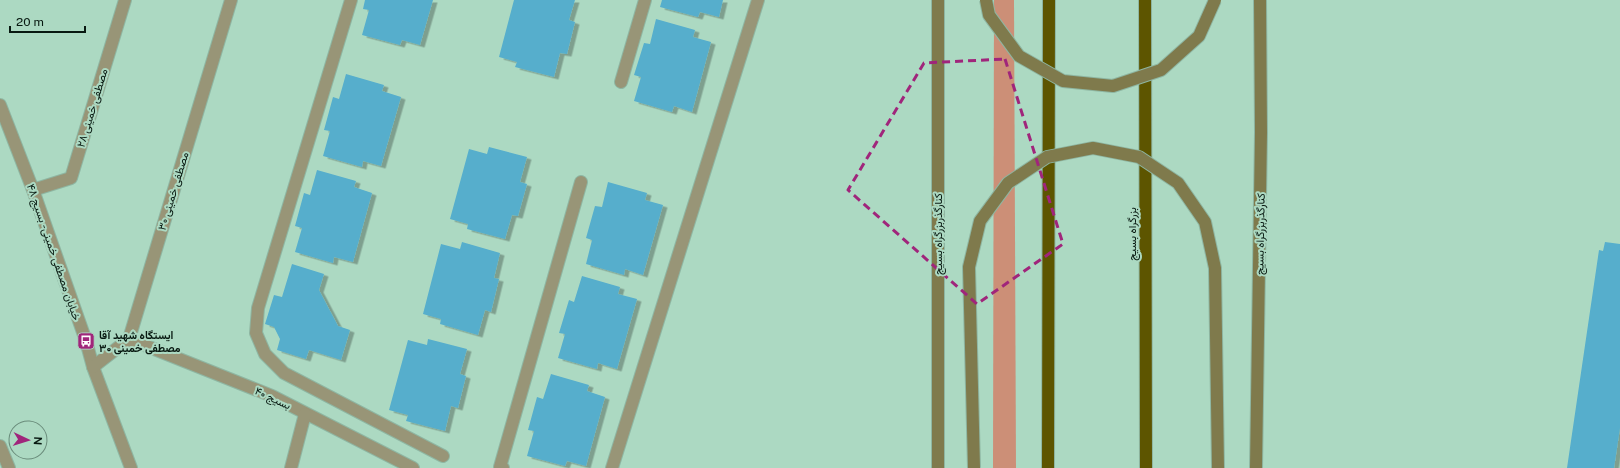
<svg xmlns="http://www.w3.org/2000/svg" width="1620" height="468" font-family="'Public Sans',Vazirmatn,sans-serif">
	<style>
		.green { fill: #cc8f77 }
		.building { fill: #56aecc; filter: url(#shadow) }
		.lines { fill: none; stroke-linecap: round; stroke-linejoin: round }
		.street-casing { stroke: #8eb6a2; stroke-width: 14 }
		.secondary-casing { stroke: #8eb6a2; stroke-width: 14 }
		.highway-casing { stroke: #8eb6a2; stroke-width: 14 }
		.street { stroke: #989577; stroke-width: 12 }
		.secondary { stroke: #7f7a4c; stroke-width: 12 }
		.highway { stroke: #5d5500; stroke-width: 12 }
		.secondary-bridge-casing { stroke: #8eb6a2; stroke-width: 14; stroke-linecap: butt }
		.secondary-bridge { stroke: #7f7a4c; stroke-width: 12 }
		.marked { fill: none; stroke: #a0257b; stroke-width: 3; stroke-dasharray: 8 5; stroke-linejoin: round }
		.labels { text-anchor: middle; stroke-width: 4; stroke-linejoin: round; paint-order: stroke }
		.street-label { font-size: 11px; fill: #081911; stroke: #acd9c2 }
		.poi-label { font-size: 11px; font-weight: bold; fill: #081911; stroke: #acd9c2; text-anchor: start }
	</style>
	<defs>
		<filter id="shadow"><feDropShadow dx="4.5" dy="2.5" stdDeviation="0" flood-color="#0004"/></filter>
	</defs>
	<rect width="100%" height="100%" fill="#acd9c2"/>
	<path class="green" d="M994,0H1014L1016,468H993Z"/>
	<g class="building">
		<path d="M365,0H433L420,45L402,40L400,45L362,35L369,10L363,9Z"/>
		<path d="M514,0H575L569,20L575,22L567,54L560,53L554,77L515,67L517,62L499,57Z"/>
		<path d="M662,0H723L719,17L700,12L698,17L660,7Z"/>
		<path d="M656,19L695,30L693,37L711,42L692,112L674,106L672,112L634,101L641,77L634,75L644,43L650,44Z"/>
		<path d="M346,74L384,85L382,91L401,97L381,166L363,161L362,167L323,156L330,131L324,130L333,97L339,99Z"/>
		<path d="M489,147L527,157L520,182L527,184L518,216L512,215L505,239L467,229L468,224L450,219L469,149L487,154Z"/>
		<path d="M317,170L356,181L354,187L372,193L353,262L334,257L333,263L295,252L302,228L295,226L304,193L310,195Z"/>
		<path d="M608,182L647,193L645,200L663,205L643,275L625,269L624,275L586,264L592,240L586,238L595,206L602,207Z"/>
		<path d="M462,242L500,253L494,278L499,279L491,312L485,310L478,335L440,324L441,319L423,314L441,244L460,249Z"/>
		<path d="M1605,242L1620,244V428L1614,468H1567L1599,250L1603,251Z"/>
		<path d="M292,264L324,274L319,290L338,326L350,330L341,360L309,350L306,359L277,350L280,339L274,327L265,324L274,295L282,297Z"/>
		<path d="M582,276L620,287L618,294L637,299L617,369L598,363L597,369L558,358L565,334L559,333L569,300L574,302Z"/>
		<path d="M428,339L467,349L460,374L466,376L458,408L451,406L445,431L406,421L408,415L389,410L408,340L427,345Z"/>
		<path d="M551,374L589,385L587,391L605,397L586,466L567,461L565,466L527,456L534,431L528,430L537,397L543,399Z"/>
	</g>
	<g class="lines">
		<defs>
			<g id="street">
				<path d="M351,0L258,308L256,333L265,354L284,373L443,456"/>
				<path d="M621,82L645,0"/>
				<path d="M0,105L33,190L86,341L93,367L131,468"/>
				<path d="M33,190L71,178L125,0"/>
				<path d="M129,339L272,396L413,468"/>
				<path d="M93,367L129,339L231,0"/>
				<path d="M0,446L9,468"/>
				<path d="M291,468L305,414"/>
				<path d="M503,468L500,467L581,182"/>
				<path d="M612,468L758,0"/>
			</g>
			<g id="secondary">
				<path d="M938,468V0"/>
				<path d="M1256,468L1261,132L1260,0"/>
			</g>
			<g id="highway">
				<path d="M1145,0L1146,468"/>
				<path d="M1048,468L1049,0"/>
			</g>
		</defs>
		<use href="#street" class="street-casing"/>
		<use href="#secondary" class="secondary-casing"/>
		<use href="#highway" class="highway-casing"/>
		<use href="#street" class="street"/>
		<use href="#secondary" class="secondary"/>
		<use href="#highway" class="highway"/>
		<defs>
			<g id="secondary-bridge">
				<path d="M986,0L989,15L1019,56L1063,81L1113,86L1161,70L1199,36L1215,0"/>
				<path d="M974,468L969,267L980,221L1008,183L1047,157L1093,148L1139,157L1178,183L1205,222L1215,268L1218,468"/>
			</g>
		</defs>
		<use href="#secondary-bridge" class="secondary-bridge-casing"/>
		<use href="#secondary-bridge" class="secondary-bridge"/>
	</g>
	<path class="marked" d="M1005,59L1063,244L977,304L848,190L924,63Z"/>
	<defs>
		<symbol id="bus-square" viewBox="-11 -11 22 22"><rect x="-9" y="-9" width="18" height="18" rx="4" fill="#a0257b" stroke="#acd9c2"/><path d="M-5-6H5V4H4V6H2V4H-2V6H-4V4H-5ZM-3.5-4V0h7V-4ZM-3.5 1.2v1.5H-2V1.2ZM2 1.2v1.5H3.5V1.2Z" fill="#fff"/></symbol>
	</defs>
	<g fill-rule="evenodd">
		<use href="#bus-square" x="76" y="331" width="20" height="20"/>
	</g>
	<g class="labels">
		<g class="street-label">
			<text transform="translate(92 108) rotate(-73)" y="4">مصطفی خمینی ۲۸</text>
			<text transform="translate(173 191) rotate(-73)" y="4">مصطفی خمینی ۳۰</text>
			<text transform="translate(938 234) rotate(-90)" y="4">کنارگذربزرگراه بسیج</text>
			<text transform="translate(1132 234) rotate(-90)" y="4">بزرگراه بسیج</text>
			<text transform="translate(1260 234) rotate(-89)" y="4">کنارگذربزرگراه بسیج</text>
			<text transform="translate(54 252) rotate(71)" y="4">خیابان مصطفی خمینی - بسیج ۴۸</text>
			<text transform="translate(273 398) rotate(25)" y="4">بسیج ۴۰</text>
		</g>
		<g class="poi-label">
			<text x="99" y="339">ایستگاه شهید آقا<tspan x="99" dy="13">مصطفی خمینی ۳۰</tspan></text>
		</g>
	</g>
	<g transform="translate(28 440) rotate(94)"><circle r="19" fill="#acd9c2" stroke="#6a8c7b"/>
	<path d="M0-3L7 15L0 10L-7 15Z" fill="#a0257b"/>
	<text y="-6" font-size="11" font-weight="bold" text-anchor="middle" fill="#081911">N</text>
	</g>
	<path d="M10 26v6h75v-6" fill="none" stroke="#081911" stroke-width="2"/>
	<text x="16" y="26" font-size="12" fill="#081911" stroke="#acd9c2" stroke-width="3" paint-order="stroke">20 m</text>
</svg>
